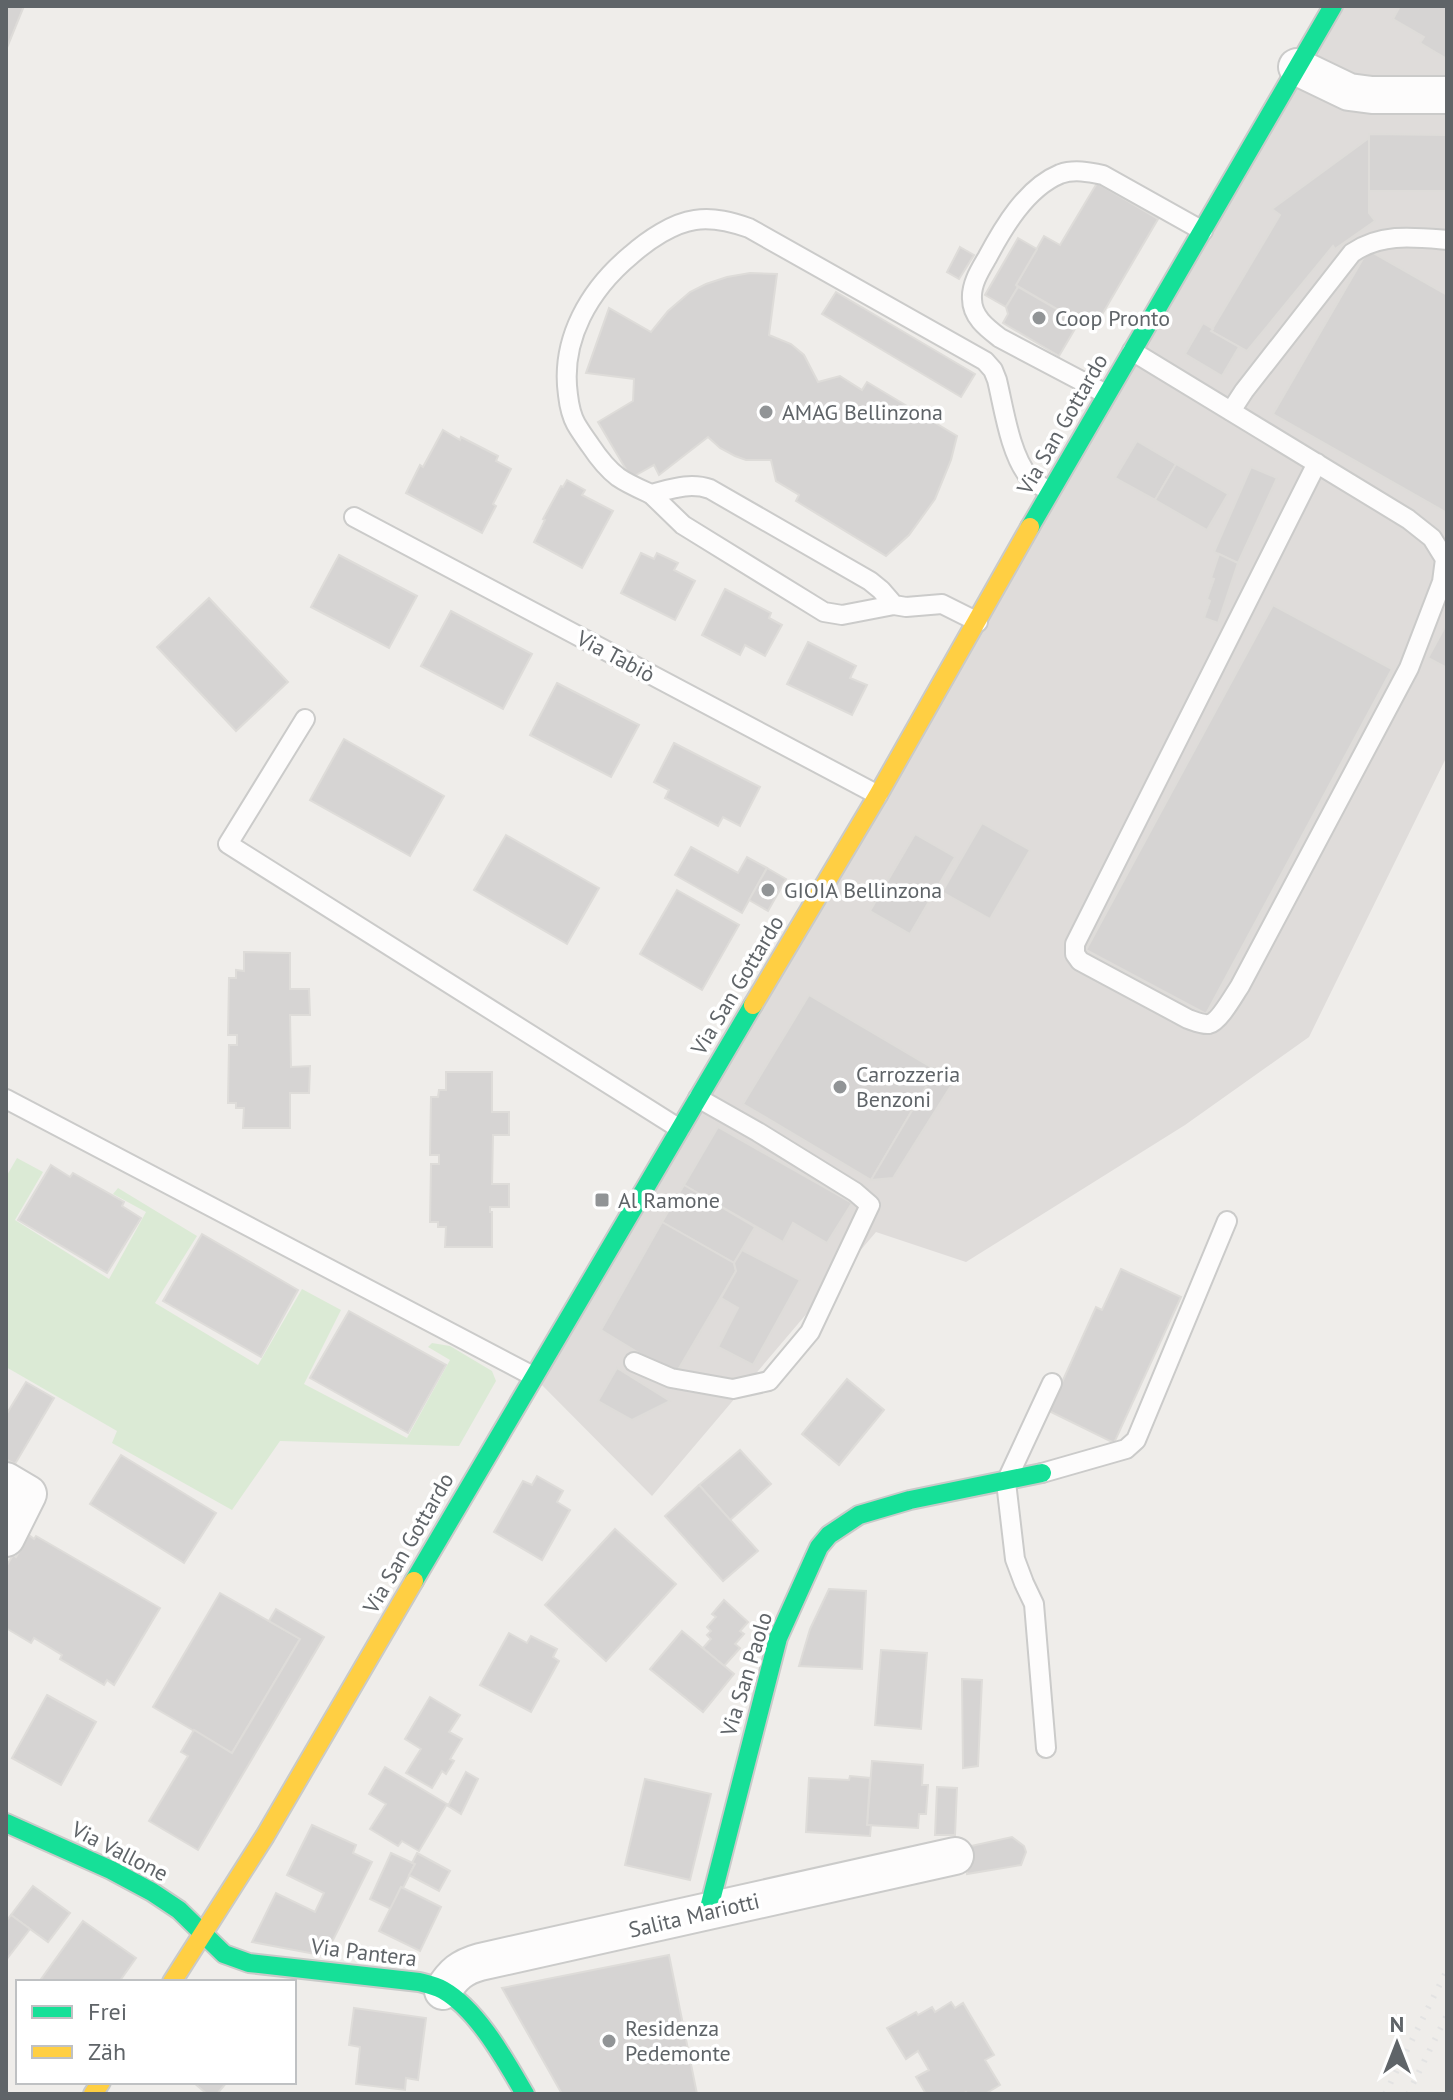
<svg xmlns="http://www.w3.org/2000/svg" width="1453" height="2100" font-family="'PT Sans',sans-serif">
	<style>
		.industrial { fill: #dfdcda }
		.green { fill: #dbead5 }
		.building { fill: #d6d4d3; stroke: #dedcd9; stroke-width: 2 }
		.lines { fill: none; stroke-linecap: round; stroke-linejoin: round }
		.lane-casing { stroke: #cbcbca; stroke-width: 22 }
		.street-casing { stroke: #cbcbca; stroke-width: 40 }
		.fast-casing { stroke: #c9cac9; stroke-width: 22 }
		.slow-casing { stroke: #c9cac9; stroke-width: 22 }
		.lane { stroke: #fdfcfc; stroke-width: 18 }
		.street { stroke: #fdfcfc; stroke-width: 36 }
		.fast { stroke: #16e098; stroke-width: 18 }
		.slow { stroke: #ffcf43; stroke-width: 18 }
		.rail { stroke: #e3e3e3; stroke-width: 6; stroke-dasharray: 2 10; stroke-linecap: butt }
		.poi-dot { fill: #919496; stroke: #fff; stroke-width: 3 }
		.labels { text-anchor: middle; stroke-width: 7; stroke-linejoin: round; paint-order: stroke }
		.poi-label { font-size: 22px; fill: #5f6468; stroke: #fff; text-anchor: start }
		.street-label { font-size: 22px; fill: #5f6468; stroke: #fff }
	</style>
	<rect width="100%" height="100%" fill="#efedea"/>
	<path class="industrial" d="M1333,6H1447V756L1309,1037L1185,1125L966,1262L876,1232L652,1496L533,1376Z"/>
	<path class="green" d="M17,1158L43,1172L15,1220L109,1279L146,1212L113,1194L118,1188L197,1236L155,1303L258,1365L302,1289L341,1310L304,1384L407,1438L450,1360L428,1347L432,1343L450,1346L492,1371L496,1381L459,1446L280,1441L232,1510L112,1443L117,1431L6,1367V1177Z"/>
	<g class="building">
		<path d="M6,6H24L6,50Z"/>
		<path d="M1400,6H1447V59L1420,43L1424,37L1393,19Z"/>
		<path d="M1369,134L1447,135V191H1368Z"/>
		<path d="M1369,138V213L1375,221L1335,249L1333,246L1247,351L1211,331L1280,215L1272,209Z"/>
		<path d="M1097,183L1158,219L1093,330L1016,285L1044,236L1060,245Z"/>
		<path d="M1018,238L1037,249L1016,285L1018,287L1006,307L985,295Z"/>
		<path d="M960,247L974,255L959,279L947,272Z"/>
		<path d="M1368,250L1447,295V513L1273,414Z"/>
		<path d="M750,273L777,274L769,335L791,344L804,355L818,382L840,376L862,390L867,382L957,436L951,460L935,499L909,535L886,556L796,501L799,495L776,481L771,460H746L735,456L720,448L708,437L659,475L654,465L631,478L598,422L633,401L634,379L586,373L609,308L651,332L668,311L690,292L706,284L727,277Z"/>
		<path d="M1018,287L1079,322L1059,356L1003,323L1008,314L1006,307Z"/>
		<path d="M836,292L975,374L961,397L822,314Z"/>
		<path d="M1203,323L1213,329L1211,331L1239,347L1222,376L1185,354Z"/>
		<path d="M443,430L460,440L461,437L498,456L496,461L511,469L493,504L496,506L482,533L406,493L420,465L423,467Z"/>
		<path d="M1137,441L1176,464L1155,500L1115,478Z"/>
		<path d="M1176,464L1228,494L1207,530L1155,500Z"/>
		<path d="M1251,467L1277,478L1238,563L1214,552Z"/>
		<path d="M567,480L585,490L582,495L613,511L582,568L534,542L545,520L543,519L561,486L563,487Z"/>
		<path d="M641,553L654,559L657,553L678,563L674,570L695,581L675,620L621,593Z"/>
		<path d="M1219,554L1238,563L1218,623L1204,618L1210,601L1207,599L1214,579L1211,578Z"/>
		<path d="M339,555L417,596L389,648L311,607Z"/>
		<path d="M725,589L771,613L769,618L782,625L765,656L745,645L740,655L702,635Z"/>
		<path d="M209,598L288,682L236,731L157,647Z"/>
		<path d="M1273,605L1392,669L1206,1014L1086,950Z"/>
		<path d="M451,611L532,654L503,709L421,666Z"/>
		<path d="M1447,623V668L1428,658Z"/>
		<path d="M808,642L856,666L850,678L867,685L852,715L787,684Z"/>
		<path d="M557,683L639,725L611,777L530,735Z"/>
		<path d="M344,739L444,796L410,856L310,800Z"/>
		<path d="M674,743L760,787L740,826L723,817L718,826L665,798L669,790L654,782Z"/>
		<path d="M982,823L1030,850L990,919L942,892Z"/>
		<path d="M915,834L955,857L910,934L870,911Z"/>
		<path d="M506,835L599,888L567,944L474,890Z"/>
		<path d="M691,847L738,873L747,857L767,868L742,913L675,875Z"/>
		<path d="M767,868L786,879L768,911L749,900Z"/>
		<path d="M677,890L739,925L702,990L640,954Z"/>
		<path d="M244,952L290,953V989H309L310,1015H290L291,1067L310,1066L309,1093H290V1128H243L244,1108H236V1103H228L229,1045H237V1035H228L229,978H236V970L244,971Z"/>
		<path d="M809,995L936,1070L871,1180L743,1104Z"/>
		<path d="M936,1070L954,1081L893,1178L871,1180Z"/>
		<path d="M446,1072H492V1112H509V1135H493L492,1184H509V1207H490V1212H492V1247H445L446,1227H438V1222H430L431,1164H439V1155H430L431,1097H438L439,1090H446Z"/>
		<path d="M718,1127L852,1203L827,1243L793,1223L783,1242L684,1185Z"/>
		<path d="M51,1165L70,1177L73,1173L124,1202L122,1206L141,1218L107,1273L18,1220Z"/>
		<path d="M684,1185L755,1227L734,1263L662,1222Z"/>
		<path d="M662,1222L734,1263L736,1271L675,1375L601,1330Z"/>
		<path d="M202,1234L298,1290L261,1357L163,1301Z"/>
		<path d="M742,1250L800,1280L753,1365L718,1347L738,1308L721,1298L736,1271L734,1263Z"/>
		<path d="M1121,1269L1181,1297L1114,1443L1049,1411L1096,1307L1102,1310Z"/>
		<path d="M349,1311L446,1365L408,1433L310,1378Z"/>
		<path d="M617,1368L670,1401L632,1420L598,1401Z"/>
		<path d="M847,1379L884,1410L839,1465L802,1434Z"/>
		<path d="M26,1382L54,1398L15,1464L6,1459V1415Z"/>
		<path d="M740,1450L771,1484L730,1520L699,1485Z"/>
		<path d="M121,1455L216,1513L184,1563L90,1504Z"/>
		<path d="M537,1476L563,1491L557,1502L570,1510L542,1560L494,1532L523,1481L532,1485Z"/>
		<path d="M699,1485L758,1551L723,1581L665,1516Z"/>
		<path d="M615,1529L676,1584L606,1661L545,1605Z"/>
		<path d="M29,1535L34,1539L36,1536L160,1608L114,1685L107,1680L104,1685L60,1659L62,1655L34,1638L31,1643L6,1628V1567L13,1555L16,1557Z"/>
		<path d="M829,1589L866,1591L862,1669L799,1666L810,1629Z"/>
		<path d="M220,1593L300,1639L232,1753L153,1707Z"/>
		<path d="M724,1600L748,1622L740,1631L744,1634L735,1644L740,1648L724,1666L703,1648L711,1639L707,1635L711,1631L707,1627L716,1617L712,1614Z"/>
		<path d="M276,1609L324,1637L198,1850L149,1821L188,1756L181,1752L194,1730L232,1753L300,1639L269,1621Z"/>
		<path d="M682,1631L734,1674L703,1712L650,1669Z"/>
		<path d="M509,1633L527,1643L531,1636L557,1649L553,1657L559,1661L531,1712L480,1685Z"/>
		<path d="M881,1650L927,1653L921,1729L875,1725Z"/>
		<path d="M962,1679L982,1680L978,1766L963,1768Z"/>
		<path d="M47,1695L96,1722L61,1785L12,1758Z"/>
		<path d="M430,1697L460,1715L449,1732L462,1739L450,1759L454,1761L446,1774L442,1771L432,1788L406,1773L421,1749L405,1739Z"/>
		<path d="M872,1761L923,1765L922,1785H928L926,1814H919L918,1828L867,1825Z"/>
		<path d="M385,1767L447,1804L419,1851L402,1841L398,1846L370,1829L386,1804L369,1794Z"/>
		<path d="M466,1772L478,1779L461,1814L448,1806Z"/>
		<path d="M850,1776L870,1778L867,1825H871L870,1836L806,1832L809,1778L849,1780Z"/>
		<path d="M645,1779L711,1794L690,1880L625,1865Z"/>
		<path d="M937,1787L957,1788L955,1835H935Z"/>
		<path d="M312,1825L356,1845L353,1853L372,1862L325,1956L252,1942L276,1893L315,1912L324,1893L287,1875Z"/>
		<path d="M1012,1837L1024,1846L1026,1852L1021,1865L967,1874L962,1848Z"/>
		<path d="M391,1853L415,1864L403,1888L401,1887L391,1909L370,1899Z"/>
		<path d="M417,1853L450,1871L439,1891L409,1875L415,1864L412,1863Z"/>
		<path d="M33,1886L70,1913L48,1942L11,1915Z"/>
		<path d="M401,1887L441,1907L420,1951L379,1931Z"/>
		<path d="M11,1915L30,1929L6,1960V1921Z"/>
		<path d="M83,1921L136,1958L119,1982H39Z"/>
		<path d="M669,1955L697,2094H562L502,1988Z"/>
		<path d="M951,2002L955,2008L963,2003L994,2055L985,2060L1000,2085L985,2094H967L966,2092L962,2094H926L916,2077L929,2070L918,2051L906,2059L887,2028L916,2012L918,2015L932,2007L935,2012Z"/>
		<path d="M354,2008L426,2018L418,2080L406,2078L405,2090L356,2084L360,2047L349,2045Z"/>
		<path d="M193,2082H227L217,2094H207Z"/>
	</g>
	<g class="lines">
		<defs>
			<g id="lane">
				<path d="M1132,351L1408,519L1432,538L1445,559L1442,582L1409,668L1240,986C1234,995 1219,1022 1209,1024C1203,1025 1194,1021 1188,1019L1080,961L1075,954V944L1317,463"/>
				<path d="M1106,394L1000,338C987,328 972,317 972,299C971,284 980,270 987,258C1003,228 1026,188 1060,174C1074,169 1089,172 1103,175L1203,231"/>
				<path d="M1231,411L1244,391L1352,253C1381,233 1413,237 1447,240"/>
				<path d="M651,494L683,525L824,612L842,615L894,605"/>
				<path d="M354,517L878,795"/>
				<path d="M978,622L942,604L906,607L894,605L881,590L870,581L710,489C690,482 671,489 651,494C640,489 628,484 618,477C606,468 598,457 590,445C585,438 580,431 576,424C571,415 569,404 568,395C560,339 590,289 631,255C648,240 673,223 695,220C714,217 732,222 749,228L985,361L993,370L997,380C1004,409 1010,454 1029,477C1034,483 1042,487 1050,491"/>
				<path d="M305,719L228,844L680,1129"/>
				<path d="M6,1099L533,1376"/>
				<path d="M634,1362L671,1378L733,1389L769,1381L810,1332L870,1205L855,1192L758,1132L698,1098"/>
				<path d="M1042,1473L1126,1449L1136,1440L1227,1221"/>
				<path d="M1046,1748L1034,1604L1024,1583L1015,1559L1006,1482L1052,1383"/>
			</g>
			<g id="street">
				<path d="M1297,67L1349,92L1372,95H1447"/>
				<path d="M6,1481L28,1494L6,1538"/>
				<path d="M443,1991C453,1974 462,1967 480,1962L955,1856"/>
			</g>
			<g id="fast">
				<path d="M1030,527L1333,6"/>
				<path d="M414,1581L753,1005"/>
				<path d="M6,1823L111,1870L152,1892L179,1910L224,1954L249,1963L419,1982C427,1984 436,1986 443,1990C478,2010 505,2060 525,2094"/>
				<path d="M708,1912L778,1638L819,1547L829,1535L859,1515L910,1500L1042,1473"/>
			</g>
			<g id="slow">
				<path d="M753,1005L878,795L1030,527"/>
				<path d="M172,1982L265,1836L414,1581"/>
				<path d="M93,2094L101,2082"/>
			</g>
		</defs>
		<use href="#lane" class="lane-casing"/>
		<use href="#street" class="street-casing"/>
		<use href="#fast" class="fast-casing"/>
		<use href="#slow" class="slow-casing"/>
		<use href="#lane" class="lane"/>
		<use href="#street" class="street"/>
		<use href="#fast" class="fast"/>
		<use href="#slow" class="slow"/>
		<g class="rail">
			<path d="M1385,2094L1447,1970"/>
			<path d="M1408,2094L1447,2015"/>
		</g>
	</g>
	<g class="poi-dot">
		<circle cx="1039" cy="318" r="8"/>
		<circle cx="766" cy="412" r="8"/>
		<circle cx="768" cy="890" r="8"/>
		<circle cx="840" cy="1087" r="8"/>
		<rect x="594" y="1192" width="16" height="16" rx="4"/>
		<circle cx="609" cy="2041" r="8"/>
	</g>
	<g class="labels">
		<g class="poi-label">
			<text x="1055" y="326">Coop Pronto</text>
			<text x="782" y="420">AMAG Bellinzona</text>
			<text x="784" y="898">GIOIA Bellinzona</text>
			<text x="856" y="1082">Carrozzeria<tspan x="856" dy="25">Benzoni</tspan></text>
			<text x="618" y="1208">Al Ramone</text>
			<text x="625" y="2036">Residenza<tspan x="625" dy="25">Pedemonte</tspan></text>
		</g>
		<g class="street-label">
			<text transform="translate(1062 424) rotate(-60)" y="8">Via San Gottardo</text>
			<text transform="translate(616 656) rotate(28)" y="8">Via Tabiò</text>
			<text transform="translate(737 985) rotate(-59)" y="8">Via San Gottardo</text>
			<text transform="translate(408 1543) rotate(-60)" y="8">Via San Gottardo</text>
			<text transform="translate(746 1674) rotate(-73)" y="8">Via San Paolo</text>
			<text transform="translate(120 1851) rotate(27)" y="8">Via Vallone</text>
			<text transform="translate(694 1915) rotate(-13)" y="8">Salita Mariotti</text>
			<text transform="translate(364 1952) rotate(7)" y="8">Via Pantera</text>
		</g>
	</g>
	<rect width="1453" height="2100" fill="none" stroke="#5f6468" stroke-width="16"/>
	<rect x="16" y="1980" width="280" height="104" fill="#ffffff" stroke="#bfc1c3" stroke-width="2"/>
	<rect x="32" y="2006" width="40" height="12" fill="#16e098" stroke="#bfc1c3" stroke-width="2"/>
	<text x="88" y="2020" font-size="24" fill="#5f6468">Frei</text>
	<rect x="32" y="2046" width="40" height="12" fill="#ffcf43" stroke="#bfc1c3" stroke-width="2"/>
	<text x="88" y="2060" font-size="24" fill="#5f6468">Zäh</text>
	<g transform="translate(1397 2044)" stroke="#ffffff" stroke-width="6" paint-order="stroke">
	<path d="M0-6L14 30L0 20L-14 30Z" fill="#5f6468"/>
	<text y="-12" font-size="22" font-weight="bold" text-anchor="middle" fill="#5f6468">N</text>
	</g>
</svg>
